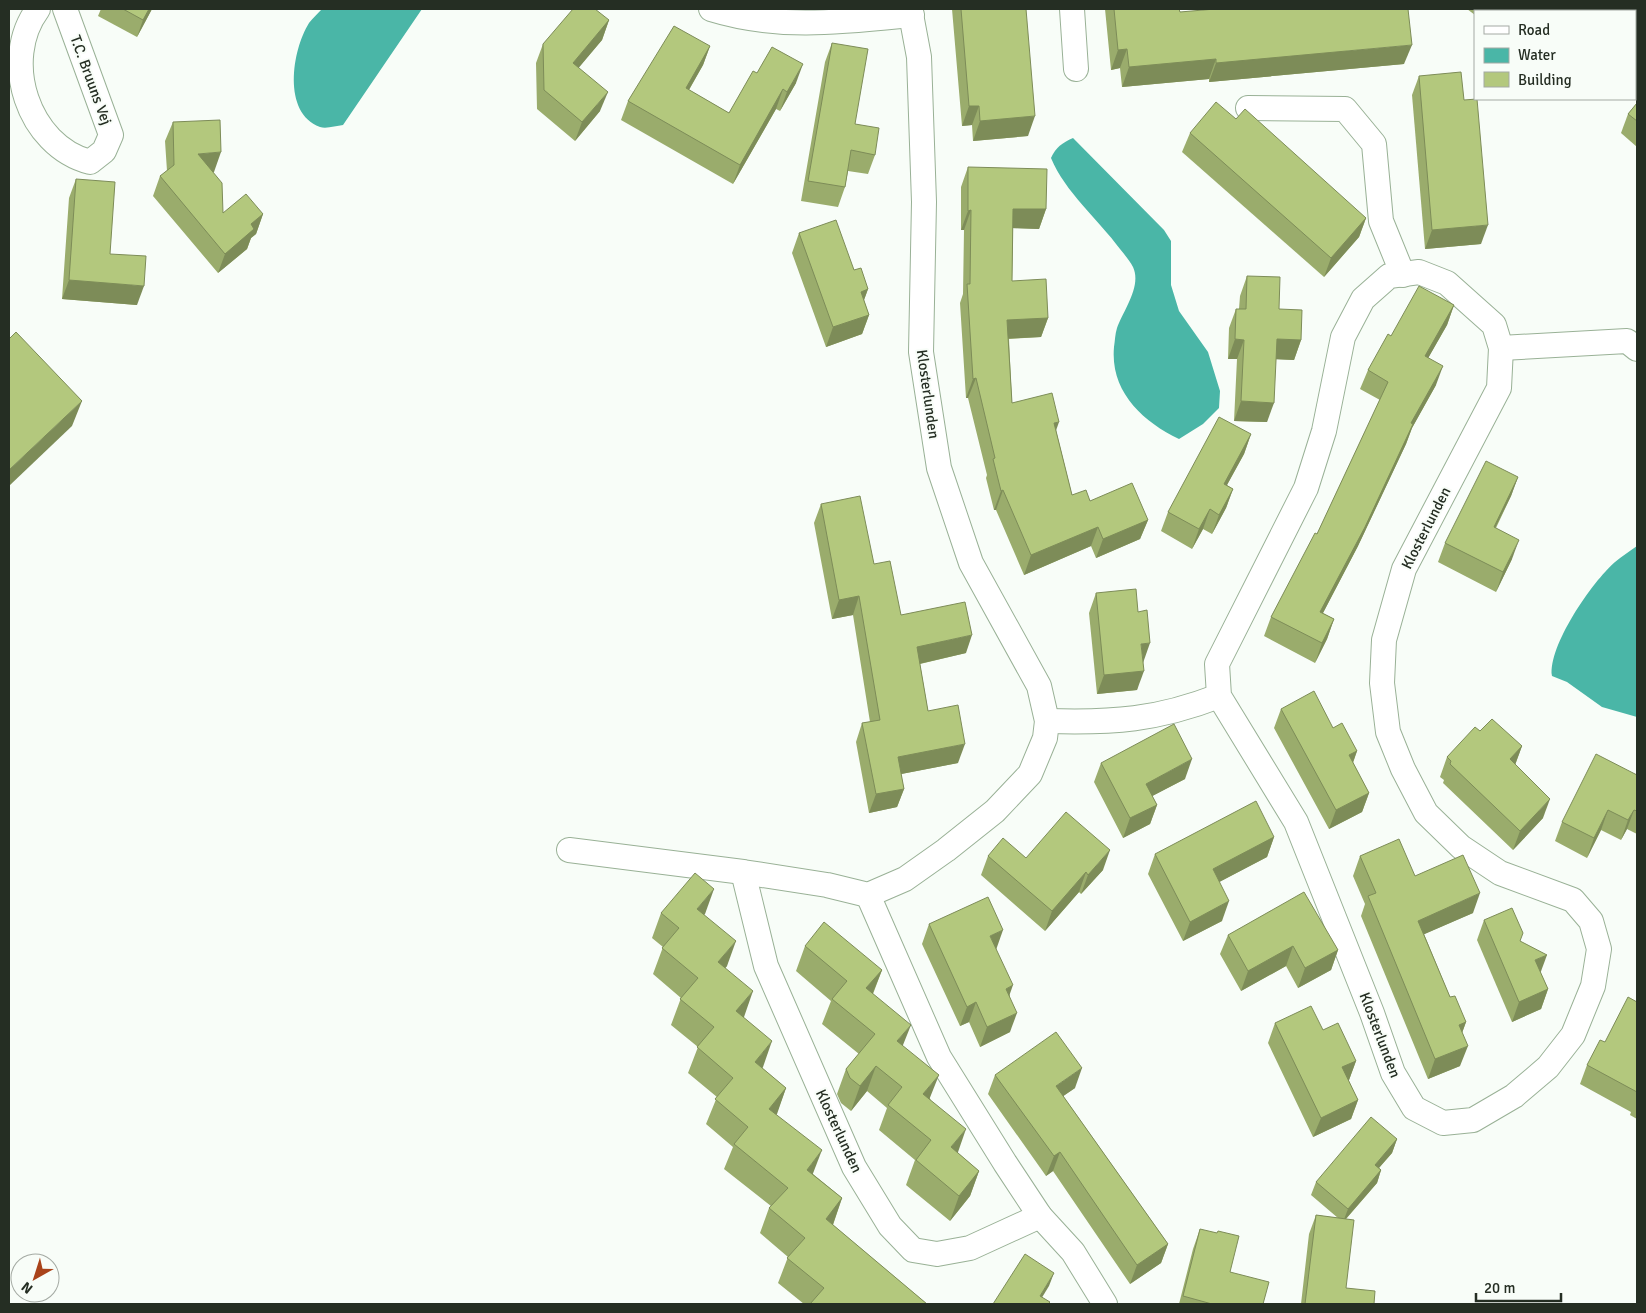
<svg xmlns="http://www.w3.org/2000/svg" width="1646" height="1313" font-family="Signika,sans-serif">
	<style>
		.water { fill: #4ab6a7 }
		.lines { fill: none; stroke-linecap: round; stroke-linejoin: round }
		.minor-casing { stroke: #99b196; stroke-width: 26 }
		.minor { stroke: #fff; stroke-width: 24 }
		.wall { fill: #9aac6c }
		.shaded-wall { fill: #7d8c58 }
		.building { fill: #b3c87d; stroke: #7d8c58 }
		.labels { text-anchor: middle; stroke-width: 4; stroke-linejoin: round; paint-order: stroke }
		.street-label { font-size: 15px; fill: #252e23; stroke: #f8fdf8 }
	</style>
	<rect width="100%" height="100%" fill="#f8fdf8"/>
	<g class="water">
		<path d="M322,9H422L343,125C336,126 326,129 320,127C282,113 292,50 309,23C313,18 318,13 322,9Z"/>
		<path d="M1073,138L1164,230L1171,241V285L1179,311L1208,352L1220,391L1219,408L1203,424L1179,439C1142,421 1110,391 1114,347C1115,341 1115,334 1117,328C1123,311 1142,286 1133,267C1130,261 1124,254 1120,249C1098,219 1065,192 1051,158C1056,147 1062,143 1073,138Z"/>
		<path d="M1637,546V717L1602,707L1567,682L1552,676C1548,646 1592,582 1615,562C1622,556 1630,551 1637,546Z"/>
	</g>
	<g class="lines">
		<defs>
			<g id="minor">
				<path d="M38,9C0,60 28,146 90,162L104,151L111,135L65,9"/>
				<path d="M711,9C779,30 842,22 912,15"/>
				<path d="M1072,9L1076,69"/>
				<path d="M1248,108L1345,109L1374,144L1381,221L1403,275"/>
				<path d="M1501,348L1627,341L1637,349"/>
				<path d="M1047,721C1113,723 1157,720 1219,696L1296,822L1372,1013L1393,1073L1414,1108L1443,1123L1473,1120L1514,1096L1548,1067L1573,1035L1593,986L1599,949L1591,921L1573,900L1500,873L1461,847L1426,813L1403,769L1388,732L1382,683L1384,640L1404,569L1499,388L1501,348L1494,325L1447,283L1419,272L1389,276L1363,299L1343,337L1324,431L1306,488L1217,664L1219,696"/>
				<path d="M569,850L743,872L827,885L868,895L905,879L946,850L995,811L1030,774L1045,738L1047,721L1039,686L971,563L939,468L921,352L924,202L919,57L910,9"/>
				<path d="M743,872L766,966L854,1167L890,1226L913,1250L937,1254L970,1248L1040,1216"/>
				<path d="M868,895L939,1057L1005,1163L1040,1216L1073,1252L1105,1304"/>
			</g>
		</defs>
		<use href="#minor" class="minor-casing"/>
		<use href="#minor" class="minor"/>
	</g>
	<g class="wall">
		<path d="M101,9H152L137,37L98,16Z"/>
		<path d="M952,9H1026L1028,136L973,141L972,125L962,126Z"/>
		<path d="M1105,9H1179L1180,12L1404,64L1209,82V79L1122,87L1120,68L1111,70Z"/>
		<path d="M1467,9H1520L1518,11H1475V15Z"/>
		<path d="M609,20L602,40L578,68L600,111L575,141L537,109L536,63L543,44Z"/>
		<path d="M832,43L855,124L875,155L868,174L848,171L845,187L838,207L801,201L825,62Z"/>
		<path d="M710,46L703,65L689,90L729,113L757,73L796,83L780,111L776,109L733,184L621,120L628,101Z"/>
		<path d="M1419,76L1481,244L1425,249L1412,95Z"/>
		<path d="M1637,103V147L1621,133L1628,114Z"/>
		<path d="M173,122L214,172H213L223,213L263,214L256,234L251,238L247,249L218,273L153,196L160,176L167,171L165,141Z"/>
		<path d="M1190,133L1366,218L1359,237L1324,277L1182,152Z"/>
		<path d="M968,167L1046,209L1039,229L1013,228L1012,281L1048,318L1041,337L1009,339L1012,403L1056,430L1072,495L1148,520L1140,539L1096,558L1091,546L1024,575L996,510H994L986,478L987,475L968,398H966L960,303L963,294L964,230H961V187Z"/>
		<path d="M76,179L110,254L137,305L62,299L69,198Z"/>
		<path d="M799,233L854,270L868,289L864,300L869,315L862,334L826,347L792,253Z"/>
		<path d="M1247,276L1279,309L1301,340L1294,360L1276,359L1267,422L1234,421L1237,359H1228L1229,328L1236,309H1239L1240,296Z"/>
		<path d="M1454,305L1447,325L1428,358L1436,385L1412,428L1406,444L1358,546L1323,613L1334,619L1327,639L1315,663L1264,636L1271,617L1317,534L1380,400L1360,389L1368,370L1391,336Z"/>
		<path d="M1251,434L1244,454L1227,485L1233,489L1226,508L1212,534L1203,529L1192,549L1161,531L1168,512Z"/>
		<path d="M1518,477L1511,496L1496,528L1512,559L1496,592L1438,562L1445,543Z"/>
		<path d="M821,504L874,564L901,615L966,653L920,664L928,711L958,763L901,774L904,789L897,807L869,813L856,742L862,723L870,722L853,615L832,619L814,523Z"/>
		<path d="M1096,593L1143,662L1137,690L1097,694L1089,613Z"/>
		<path d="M1281,709L1333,728L1357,751L1353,763L1369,793L1362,812L1329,829L1274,728Z"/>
		<path d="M1480,731L1522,746L1515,765L1543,818L1513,850L1443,783L1444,780L1440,777L1447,757Z"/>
		<path d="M1101,763L1185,779L1152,796L1157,805L1150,824L1123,838L1094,782Z"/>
		<path d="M1637,775V834L1627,829L1621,840L1601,830L1587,858L1555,841L1562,822Z"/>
		<path d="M1274,837L1267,857L1219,882L1222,921L1183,941L1148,874L1155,854Z"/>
		<path d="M988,856L1026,858L1103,870L1081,894L1079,892L1045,931L981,875Z"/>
		<path d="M1360,856L1415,876L1473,913L1424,934L1450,997L1466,1022L1462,1033L1460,1066L1428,1079L1361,916L1365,904L1353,876Z"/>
		<path d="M661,913L704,915L727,966L725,968L763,1067L762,1068L786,1088L776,1115L813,1174L842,1198L833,1225L927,1304H804L778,1283L788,1257L760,1233L769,1208L771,1206L724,1169L733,1147L706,1124L717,1097L688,1073L698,1047L671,1025L681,998L653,974L663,947L652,938Z"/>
		<path d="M1484,920L1520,941L1540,972L1548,989L1541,1009L1512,1022L1477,940Z"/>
		<path d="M929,924L996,949L1010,996V1032L980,1047L969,1022L960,1026L922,944Z"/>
		<path d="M1228,935L1338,950L1331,970L1298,988L1286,966L1241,991L1220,954Z"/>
		<path d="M805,946L882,970L873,994L903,1046L958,1153L979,1171L970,1196L950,1221L906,1185L915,1160L879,1130L887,1108L867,1091L851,1111L841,1103L837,1094L846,1069L859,1054L822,1024L831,1001L796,971Z"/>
		<path d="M1637,1002V1119L1630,1115L1631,1112L1580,1084L1587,1065Z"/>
		<path d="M1275,1023L1323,1030L1356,1061L1349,1080H1348L1358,1100L1351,1119L1313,1137L1268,1043Z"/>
		<path d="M995,1075L1075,1088L1063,1096L1168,1244L1161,1263L1130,1284L1053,1171L1046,1176L988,1094Z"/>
		<path d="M1397,1139L1392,1153L1379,1168L1381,1170L1377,1183L1346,1219V1288L1374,1304H1301L1309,1234L1316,1215L1338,1218L1311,1195L1316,1182Z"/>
		<path d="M1200,1229L1230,1272L1263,1304H1179L1193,1249Z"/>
	</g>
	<g class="shaded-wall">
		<path d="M149,9H152L137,37L143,20Z"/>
		<path d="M1511,9H1520L1518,11H1509Z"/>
		<path d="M609,20L602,40L566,83L573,63Z"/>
		<path d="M1412,45L1404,64L1209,82L1216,63Z"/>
		<path d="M710,46L703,65L679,107L686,88Z"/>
		<path d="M1127,49L1120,68L1111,70L1118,50Z"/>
		<path d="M1216,59L1209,79L1122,87L1129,67Z"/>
		<path d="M803,64L796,83L780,111L787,92Z"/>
		<path d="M783,89L776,109L733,184L740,165Z"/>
		<path d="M608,92L600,111L575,141L582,122Z"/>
		<path d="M969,106H979L972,125L962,126Z"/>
		<path d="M1035,116L1028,136L973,141L980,121Z"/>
		<path d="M221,152L214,172L191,174L198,154Z"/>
		<path d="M1013,209H1046L1039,229L1006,228Z"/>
		<path d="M971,210L964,230H961L968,211Z"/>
		<path d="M263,214L256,234L251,238L247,249L218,273L225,254L251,224Z"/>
		<path d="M1366,218L1359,237L1324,277L1331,258Z"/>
		<path d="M1488,225L1481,244L1425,249L1432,230Z"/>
		<path d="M69,280L144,286L137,305L62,299Z"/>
		<path d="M868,289L861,308V292Z"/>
		<path d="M1454,305L1447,325L1418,376L1425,356Z"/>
		<path d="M869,315L862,334L826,347L833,327Z"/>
		<path d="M1048,318L1041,337L1000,339L1007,320Z"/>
		<path d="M1235,339L1244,340L1237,359H1228Z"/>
		<path d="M1277,339L1301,340L1294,360L1270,359Z"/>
		<path d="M1443,366L1436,385L1412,428L1406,444L1358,546L1313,632L1320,612L1411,423Z"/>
		<path d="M976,378L968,398H966L973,379Z"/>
		<path d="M82,401L72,426L9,486V470Z"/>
		<path d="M1241,401L1274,403L1267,422L1234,421Z"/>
		<path d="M1059,422L1052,442L1054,423Z"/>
		<path d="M1251,434L1244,454L1217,503L1224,484Z"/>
		<path d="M1518,477L1511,496L1486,546L1494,527Z"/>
		<path d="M1233,489L1226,508L1212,534L1219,515Z"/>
		<path d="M1003,490L996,510H994L1001,491Z"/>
		<path d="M1210,509L1203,529L1192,549L1199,529Z"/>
		<path d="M1148,520L1140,539L1096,558L1103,539Z"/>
		<path d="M1098,527L1091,546L1024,575L1031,555Z"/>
		<path d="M1519,540L1512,559L1496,592L1503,572Z"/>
		<path d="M859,596L853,615L832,619L839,600Z"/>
		<path d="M1334,619L1327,639L1315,663L1322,643Z"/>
		<path d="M972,635L966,653L910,666L917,647Z"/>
		<path d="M1150,643L1143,663L1141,644Z"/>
		<path d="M1144,671L1137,690L1097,694L1104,675Z"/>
		<path d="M965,744L958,763L891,776L898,757Z"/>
		<path d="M1522,746L1515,765L1510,759Z"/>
		<path d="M1357,751L1350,770L1349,755Z"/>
		<path d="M1192,759L1185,779L1139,803L1146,784Z"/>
		<path d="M904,789L897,807L869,813L876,794Z"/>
		<path d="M1369,793L1362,812L1329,829L1336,810Z"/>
		<path d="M1550,799L1543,818L1513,850L1520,831Z"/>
		<path d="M1157,805L1150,824L1123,838L1130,818Z"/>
		<path d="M1608,810L1601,830L1587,858L1594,838Z"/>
		<path d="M1634,810L1627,829L1621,840L1628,820Z"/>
		<path d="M1274,837L1267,857L1206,889L1213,869Z"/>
		<path d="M1110,850L1103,870L1081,894L1088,875Z"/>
		<path d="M1086,872L1079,892L1045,931L1052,911Z"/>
		<path d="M714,889L705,914L688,934L697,909Z"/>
		<path d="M1480,893L1473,913L1411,940L1418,921Z"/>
		<path d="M1229,901L1222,921L1183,941L1190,922Z"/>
		<path d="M1003,930L996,950L990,936Z"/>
		<path d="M736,941L727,966L709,987L718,962Z"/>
		<path d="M1293,946L1286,966L1241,991L1248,971Z"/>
		<path d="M1338,950L1331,970L1298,988L1305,968Z"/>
		<path d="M1547,955L1540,974L1535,960Z"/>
		<path d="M882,970L872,995L866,988Z"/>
		<path d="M1013,985L1006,1005V989Z"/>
		<path d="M1548,989L1541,1009L1512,1022L1519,1002Z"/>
		<path d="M753,991L744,1017L727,1036L736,1011Z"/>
		<path d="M976,1002L969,1022L960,1026L967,1007Z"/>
		<path d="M1017,1013L1010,1032L980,1047L987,1027Z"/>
		<path d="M1466,1022L1459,1041V1025Z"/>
		<path d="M911,1025L901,1050L897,1041Z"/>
		<path d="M772,1041L763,1067L746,1087L755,1062Z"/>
		<path d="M1468,1046L1460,1066L1428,1079L1435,1059Z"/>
		<path d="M1356,1061L1349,1080L1335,1087L1342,1067Z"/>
		<path d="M876,1066L867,1091L851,1111L860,1086Z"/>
		<path d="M1082,1068L1075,1088L1049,1106L1056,1086Z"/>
		<path d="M939,1075L929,1100L923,1094Z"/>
		<path d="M786,1088L777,1114L760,1134L769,1109Z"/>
		<path d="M1358,1100L1351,1119L1313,1137L1321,1118Z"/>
		<path d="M966,1129L957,1155L951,1147Z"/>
		<path d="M1397,1139L1392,1153L1370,1178L1375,1165Z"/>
		<path d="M822,1150L812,1176L807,1170Z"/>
		<path d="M1060,1152L1053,1171L1046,1176L1054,1156Z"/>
		<path d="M1381,1170L1377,1183L1343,1222L1348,1209Z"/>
		<path d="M979,1171L970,1196L950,1221L959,1196Z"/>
		<path d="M842,1198L833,1224L817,1245L826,1219Z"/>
		<path d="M1168,1244L1161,1263L1130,1284L1137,1265Z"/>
		<path d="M1054,1273L1049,1286L1038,1304L1040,1296Z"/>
	</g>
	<g class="building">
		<path d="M123,9H149L143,20Z"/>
		<path d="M573,9H595L609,20L573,63L608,92L582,122L544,90L543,44Z"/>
		<path d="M961,9H1026L1035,116L980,121L979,106H969Z"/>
		<path d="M1114,9H1179L1180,12L1215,9H1408L1412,45L1216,63V59L1129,67L1127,49L1118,50Z"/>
		<path d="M1497,9H1511L1509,11H1500Z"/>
		<path d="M1569,9H1617L1615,11H1567Z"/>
		<path d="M674,26L710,46L686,88L729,113L753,71L757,73L772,47L803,64L787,92L783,89L740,165L628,101Z"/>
		<path d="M832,43L868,49L855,124L879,128L875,155L851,150L845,187L808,181Z"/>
		<path d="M1461,72L1464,100L1477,99L1488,225L1432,230L1419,76Z"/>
		<path d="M1216,102L1236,119L1245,109L1366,218L1331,258L1190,133Z"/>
		<path d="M1637,103V121L1628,114Z"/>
		<path d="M220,120L221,152L198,154L222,183L223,213L246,194L263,214L251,224L254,229L225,254L160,176L174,165L173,122Z"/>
		<path d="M968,167L1047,169L1046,209H1013L1012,281L1046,279L1048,318L1007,320L1012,403L1052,393L1059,422L1054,423L1072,495L1086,490L1090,501L1132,483L1148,520L1103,539L1098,527L1031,555L1003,490L1001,491L993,459L995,458L976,378L973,379L967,284H970L971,210L968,211Z"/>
		<path d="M76,179L115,182L110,254L146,256L144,286L69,280Z"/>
		<path d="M836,220L854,270L861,268L868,289L861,292L869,315L833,327L799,233Z"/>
		<path d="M1247,276L1280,277L1279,309L1302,310L1301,340L1277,339L1274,403L1241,401L1244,340L1235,339L1236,309H1246Z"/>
		<path d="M1419,286L1454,305L1425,356L1443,366L1411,423L1413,424L1365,527L1320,612L1334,619L1322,643L1271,617L1315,533L1317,534L1388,382L1368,370L1388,334L1391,336Z"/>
		<path d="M16,332L82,401L9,470V339Z"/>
		<path d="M1219,417L1251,434L1224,484L1233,489L1219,515L1210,509L1199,529L1168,512Z"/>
		<path d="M1486,461L1518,477L1494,527L1519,540L1503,572L1445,543Z"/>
		<path d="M860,496L874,564L890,561L901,615L965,602L972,635L917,647L928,711L958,705L965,744L898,757L904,789L876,794L862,723L880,720L859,596L839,600L821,504Z"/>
		<path d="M1136,589L1138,612L1147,610L1150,643L1141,644L1144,671L1104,675L1096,593Z"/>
		<path d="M1314,691L1333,728L1342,723L1357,751L1349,755L1369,793L1336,810L1281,709Z"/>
		<path d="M1492,719L1522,746L1510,759L1550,799L1520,831L1450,764L1451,761L1447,757L1475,727L1480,731Z"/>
		<path d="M1174,724L1192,759L1146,784L1157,805L1130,818L1101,763Z"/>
		<path d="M1596,754L1637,775V811L1634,810L1628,820L1608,810L1594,838L1562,822Z"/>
		<path d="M1256,801L1274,837L1213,869L1229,901L1190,922L1155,854Z"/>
		<path d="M1066,812L1110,850L1088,875L1086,872L1052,911L988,856L1003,838L1026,858Z"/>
		<path d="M1399,839L1415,876L1463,855L1480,893L1418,921L1450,997L1455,996L1466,1022L1459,1025L1468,1046L1435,1059L1368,896L1376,893L1360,856Z"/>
		<path d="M695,873L714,889L697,909L736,941L718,962L753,991L736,1011L772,1041L755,1062L786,1088L769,1109L822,1150L807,1170L842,1198L826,1219L927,1304H810L824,1288L787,1258L805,1238L769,1208L788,1188L734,1144L748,1127L715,1099L733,1078L697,1047L714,1027L680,999L698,978L662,948L679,928L661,913Z"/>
		<path d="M1304,892L1338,950L1305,968L1293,946L1248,971L1228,935Z"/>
		<path d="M988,897L1003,930L990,936L1013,985L1006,989L1017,1013L987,1027L976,1002L967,1007L929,924Z"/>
		<path d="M1512,908L1523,933L1520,941L1547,955L1535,960L1548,989L1519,1002L1484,920Z"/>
		<path d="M824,922L882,970L866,988L911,1025L897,1041L939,1075L923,1094L966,1129L951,1147L979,1171L959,1196L916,1160L931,1140L888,1105L902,1087L876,1066L860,1086L850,1078L846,1069L875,1034L832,999L847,981L805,946Z"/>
		<path d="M1628,997L1637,1002V1092L1587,1065L1600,1040L1605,1042Z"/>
		<path d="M1311,1006L1323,1030L1338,1023L1356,1061L1342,1067L1358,1100L1321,1118L1275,1023Z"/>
		<path d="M1056,1032L1082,1068L1056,1086L1168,1244L1137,1265L1060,1152L1054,1156L995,1075Z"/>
		<path d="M1371,1117L1397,1139L1375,1165L1381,1170L1348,1209L1316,1182Z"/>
		<path d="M1316,1215L1354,1220L1346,1288L1375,1291L1374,1304H1305Z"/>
		<path d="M1200,1229L1217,1233L1218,1231L1239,1236L1230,1272L1269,1282L1263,1304H1212L1183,1296Z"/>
		<path d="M1025,1254L1054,1273L1040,1296L1050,1302L1048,1304H993Z"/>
	</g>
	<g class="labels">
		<g class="street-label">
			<text transform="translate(91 80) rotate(70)" y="5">T.C. Bruuns Vej</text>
			<text transform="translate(928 394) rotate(82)" y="5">Klosterlunden</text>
			<text transform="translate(1426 528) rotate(-63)" y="5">Klosterlunden</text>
			<text transform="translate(1380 1035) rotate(69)" y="5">Klosterlunden</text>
			<text transform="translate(839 1131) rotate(65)" y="5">Klosterlunden</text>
		</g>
	</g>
	<rect width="1646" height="1313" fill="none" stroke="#252e23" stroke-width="20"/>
	<rect x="1474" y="10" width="162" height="90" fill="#f8fdf8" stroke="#a4aaa3"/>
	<rect x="1484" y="26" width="25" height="8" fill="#ffffff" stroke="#a4aaa3"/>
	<text x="1518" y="35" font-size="15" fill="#252e23">Road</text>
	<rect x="1484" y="48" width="25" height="15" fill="#4ab6a7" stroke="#a4aaa3"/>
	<text x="1518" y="60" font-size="15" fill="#252e23">Water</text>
	<rect x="1484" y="72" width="25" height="15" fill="#b3c87d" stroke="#a4aaa3"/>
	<text x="1518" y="85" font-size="15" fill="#252e23">Building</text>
	<g transform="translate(35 1278) rotate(219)"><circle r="24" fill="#f8fdf8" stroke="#a4aaa3"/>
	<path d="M0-4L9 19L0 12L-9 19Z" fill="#a9431a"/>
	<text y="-8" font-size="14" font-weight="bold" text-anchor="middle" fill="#252e23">N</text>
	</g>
	<path d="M1476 1293v8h85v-8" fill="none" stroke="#252e23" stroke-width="2.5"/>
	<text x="1484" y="1293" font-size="15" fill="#252e23" stroke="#f8fdf8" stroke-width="4" paint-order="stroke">20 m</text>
</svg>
